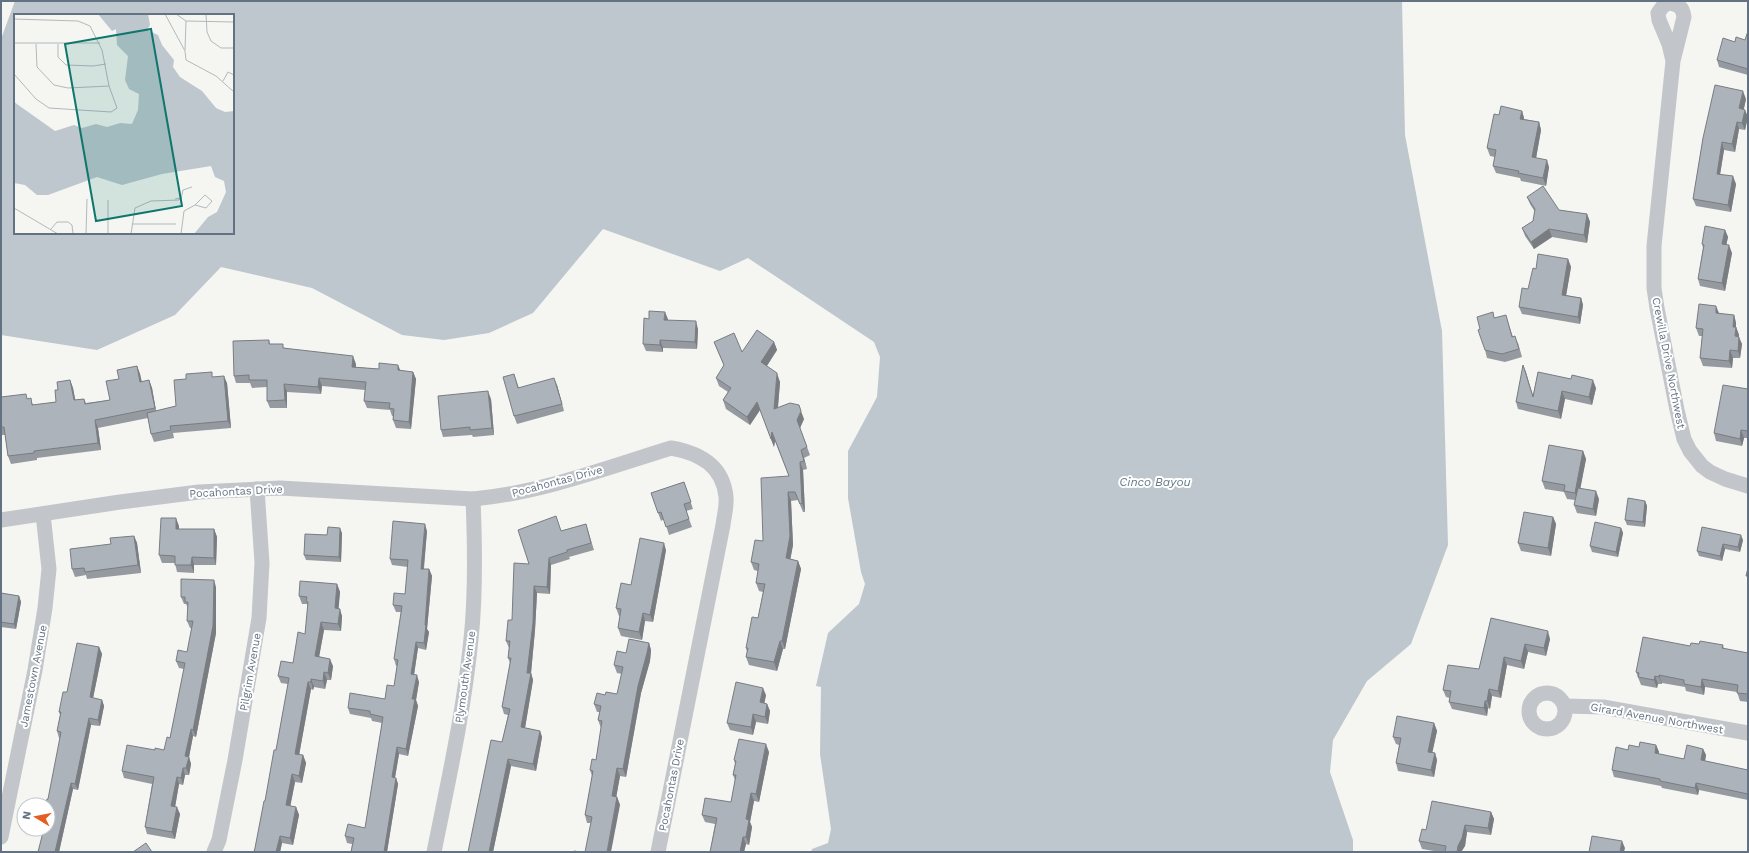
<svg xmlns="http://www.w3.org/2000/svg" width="1749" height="853" font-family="'Work Sans',sans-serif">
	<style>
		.water { fill: #bdc7cd; fill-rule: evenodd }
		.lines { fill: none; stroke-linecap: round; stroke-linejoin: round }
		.street { stroke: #c2c5c9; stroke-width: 15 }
		.wall { fill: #959aa0 }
		.shaded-wall { fill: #797d82 }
		.building { fill: #adb3ba; stroke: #797d82 }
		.labels { text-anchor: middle; stroke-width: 4; stroke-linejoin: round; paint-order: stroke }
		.street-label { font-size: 11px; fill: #637283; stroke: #fff }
		.water-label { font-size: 12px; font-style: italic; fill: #637a87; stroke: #fff }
		.inset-road { fill: none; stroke: #b2b9be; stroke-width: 1 }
		.view { fill: #0f766e; fill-opacity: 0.15; stroke: #0f766e; stroke-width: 2 }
		.inset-edge { fill: none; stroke: #637283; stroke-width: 2 }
	</style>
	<rect width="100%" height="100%" fill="#f5f5f1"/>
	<path class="water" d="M15,1H1402L1405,135L1442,331L1448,545L1411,644L1367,681L1333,740L1330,772L1353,840V852H811L812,849L828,843L831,829L820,754L821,687L816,686L828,633L859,604L865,584L861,572L848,498V451L877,397L880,357L874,342L748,258L720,271L603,229L533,313L489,333L444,340L402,335L312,288L221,267L175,315L97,350L1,335V39ZM15,15H233V233H15Z"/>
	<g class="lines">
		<g class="street">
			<path d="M1673,61L1669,44L1659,20L1658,13L1663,6L1668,3C1678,4 1683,7 1684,17L1673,61L1654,246V288L1657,308L1677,410L1684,439L1690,451L1702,466L1710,472L1725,479L1748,486"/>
			<path d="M1,520L120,502L199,492L280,488L473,499C541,493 606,468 671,448C700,453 723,466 726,497C727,506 724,516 723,525L658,852"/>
			<circle cx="1547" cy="711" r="18"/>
			<path d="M1565,706L1603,707L1748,733"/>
			<path d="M1,837L35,670L45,608L49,569L43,514"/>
			<path d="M214,852L219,840L235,760L259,618L262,563L257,489"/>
			<path d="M434,852C448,782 464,711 471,639C476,593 475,546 473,499"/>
		</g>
	</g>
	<g class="wall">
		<path d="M1748,31V75L1719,67L1717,60L1735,42L1745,40Z"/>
		<path d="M1746,99L1744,109L1748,117L1745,130L1739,129L1735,152L1724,150L1720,174L1736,184L1731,212L1696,206L1693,199L1703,138Z"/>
		<path d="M1522,111L1524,118V119L1539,122L1541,130L1536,158L1549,167L1546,186L1521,181L1520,178L1496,173L1493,166L1495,157L1490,156L1487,148L1499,115Z"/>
		<path d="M1527,197L1559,210L1587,214L1590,222L1587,243L1552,237L1534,249L1525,236L1522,228L1533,221L1535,212L1530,204Z"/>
		<path d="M1725,230L1728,237L1726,245L1732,253L1725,291L1700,286L1698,279L1703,248L1702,244Z"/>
		<path d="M1568,259L1571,267L1566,295L1581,298L1583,305L1580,324L1522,314L1519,307L1528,289L1536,269Z"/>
		<path d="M1719,314L1734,315L1736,323V327L1739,335L1738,337L1742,344L1740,358H1733L1732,368L1703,366L1700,358L1702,336H1699L1696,328Z"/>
		<path d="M1495,318L1508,322L1513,337L1518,343L1522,357L1505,362L1487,358L1485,350L1480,329Z"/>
		<path d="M668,319V320L698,329L697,349L663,348V352L646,351L643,344Z"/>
		<path d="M269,340L270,344L285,348L356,364V367L413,372L416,379L411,429L396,428L393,420V416H392L390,410L367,408L364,401L365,390L322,386L321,394L287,392V408H270L267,401V387L252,388L250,383H236L234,376Z"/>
		<path d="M714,342L742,352L774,342L777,350L767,366L780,382L778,408L804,419L800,428L810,455L804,458L807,469L803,470L805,512H803L798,500L791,501L793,545L790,559L798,561L801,569L785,649H783L777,671L749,665L746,657L747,652L746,648L758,618L763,592L759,591L756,583L758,571L754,570L751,562L763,541L789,476L775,441L774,447L760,410L750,425L726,409L723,400L728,392L719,386L716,378L724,366Z"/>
		<path d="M1523,365L1533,395L1538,372L1596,388L1592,405L1565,399L1561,419L1518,409L1516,402Z"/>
		<path d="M137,366L140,374L142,382L149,380L152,388L156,411L176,406L213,377L227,383L231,428L173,433L174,438L154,442L151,434L148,418L98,428L101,450L37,458V460L11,464L8,456L5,435H1V397L28,399L34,405L56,402L58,390L70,380L73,388L75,400L84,399L86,403L110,400L119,379Z"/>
		<path d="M514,374L519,388L557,385L564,411L517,424L514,416Z"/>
		<path d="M1748,389V438H1744L1742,446L1716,441L1714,433Z"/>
		<path d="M491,399L494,435L473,437L472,435L443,437L441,430Z"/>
		<path d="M1583,451L1586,459L1580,488L1599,499L1596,516L1577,513L1574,505L1575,500L1567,499L1564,492L1545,489L1542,481Z"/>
		<path d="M684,482L693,509L686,511L692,527L669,535L664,519L661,521L651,493Z"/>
		<path d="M1645,501L1647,506L1645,527L1627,525L1625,520Z"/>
		<path d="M1553,517L1556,524L1551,556L1521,551L1518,543Z"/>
		<path d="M586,524L594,550L569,557L570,559L551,565L550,594L537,593L535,630L531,673L533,680L525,728L540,731L542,737L536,771L511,766L493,852H468L502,742L508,715L504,714L502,707L510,663L508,658L509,648L506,641L512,620L529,564L561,531Z"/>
		<path d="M179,526V529H214L217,537L216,565H194V573L177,572L175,563H162L159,555Z"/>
		<path d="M1702,527L1743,540L1740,552L1725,549L1722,561L1699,556L1697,551Z"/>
		<path d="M1621,528L1623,533L1618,557L1592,552L1590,546Z"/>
		<path d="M427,531L424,569H429L432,576L427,629L429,632L426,650L418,648L414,675L419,682L416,700L418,706L408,756L399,754L395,778H396L398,784L387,852H351L352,844L347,843L345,836L365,828L382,723L372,721L371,718L350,714L348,708L385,699L394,686L397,666H396L394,659L401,612H396L393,605L405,594L408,567L392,565L390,559Z"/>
		<path d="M342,533L341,562L306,560L304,555L327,535Z"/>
		<path d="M134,536L137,543L141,573L87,579L86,575L75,577L72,569L111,544Z"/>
		<path d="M666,550L653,622L645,621L642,640L621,636L618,628L620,616H619L616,608L631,585Z"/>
		<path d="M337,584L340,592L338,609L342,616L341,631L324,630L319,656L333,666L331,680H327L325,689L314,687L313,690L311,689L299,755H303L306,763L302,783L295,782L290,806L296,807L299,815L293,845L282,843L280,852H254L255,848L276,750L288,684L281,683L278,676L293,663L305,634L308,606L307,604H302L299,596Z"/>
		<path d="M216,587V633L196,737L193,736L189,757L191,764L189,775H185L183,785L179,784L175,807L180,814L175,839L147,834L145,827L152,784L124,778L122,771L155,750H164L170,738L184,669L179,668L176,661L187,652L192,628H190L187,621L188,608L186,604H184L181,597Z"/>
		<path d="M1,593L19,596L21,602L16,629L1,627Z"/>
		<path d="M1491,618L1550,639L1546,656L1528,652L1524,669L1507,665L1501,698L1492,696L1490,709L1488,708L1487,716L1452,709L1449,702L1450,698L1446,697L1443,690L1479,669Z"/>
		<path d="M649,643L651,650L650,661L641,693L626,777L620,776L616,797H617L620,805L590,823H587L585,815L592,776L590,770L596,760L601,728L598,720L600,712H597L594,704L605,695L617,694L622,674L617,673L614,665L626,653Z"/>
		<path d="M1699,644L1723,645L1724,649L1748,653V702L1740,701L1737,692L1705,687L1704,695L1686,691L1685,687L1662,683V684H1658L1657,688L1641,685L1636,672L1690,646Z"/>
		<path d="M99,647L102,654L93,698L102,700L104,706L100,726L91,725L78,790L73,789L59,852H38L43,834L42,832L48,829L60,738H59L57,731L60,715L59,712L67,692Z"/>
		<path d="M766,695L764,703L767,704L770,711L768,724L756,722L753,735L730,730L727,723Z"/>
		<path d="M1434,723L1437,731L1432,752L1435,753L1437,760L1434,777L1398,771L1396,763L1399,745L1396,744L1393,737Z"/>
		<path d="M1656,745L1659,752L1658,754L1684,759L1703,749L1706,755L1705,761L1748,770V800L1699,790L1698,795L1662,788L1661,786L1614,777L1612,770L1628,750L1639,747Z"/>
		<path d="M769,752L759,802L754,801L750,822L752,827L749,845L746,844L744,852H710L715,824L705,822L702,815L731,802L735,780L733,775L735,764L734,760Z"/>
		<path d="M1491,812L1494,819L1491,835L1467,832L1465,846L1461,852H1440L1422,849L1419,841L1426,830Z"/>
	</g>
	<g class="shaded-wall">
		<path d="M1743,91L1746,99L1742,116L1739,108Z"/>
		<path d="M1745,110L1748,117L1745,130L1742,123Z"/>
		<path d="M1522,111L1524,118L1523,126L1520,119Z"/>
		<path d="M1539,122L1541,130L1535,164L1532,157Z"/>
		<path d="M1737,122L1739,129L1735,152L1732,144Z"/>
		<path d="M1722,142L1724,150L1719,181L1717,174Z"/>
		<path d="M1547,160L1549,167L1546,186L1543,178Z"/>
		<path d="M1733,176L1736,184L1731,212L1728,205Z"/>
		<path d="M1587,214L1590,222L1587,243L1584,235Z"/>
		<path d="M1549,229L1552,237L1534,249L1531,242Z"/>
		<path d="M1725,230L1728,237L1725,251L1722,244Z"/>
		<path d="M1729,245L1732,253L1725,291L1722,283Z"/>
		<path d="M1568,259L1571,267L1565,302L1562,295Z"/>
		<path d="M1581,298L1583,305L1580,324L1578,317Z"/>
		<path d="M1716,306L1719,313L1718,321L1716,313Z"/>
		<path d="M665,312L668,319L667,327L664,320Z"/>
		<path d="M1734,315L1736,323V327L1739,335L1738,344L1733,327Z"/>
		<path d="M696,321L698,329L697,349L695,342Z"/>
		<path d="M1739,337L1742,344L1740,358L1738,351Z"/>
		<path d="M660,340L663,348V352L660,345Z"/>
		<path d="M774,342L777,350L764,370L761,362Z"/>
		<path d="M1730,350L1733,358L1732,368L1729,361Z"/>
		<path d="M353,356L356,364L355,374L352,367Z"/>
		<path d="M398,365L401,372L398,370Z"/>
		<path d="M1523,365L1526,372L1535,404L1533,397Z"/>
		<path d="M137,366L140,374L143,390L140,382Z"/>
		<path d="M413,372L416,379L411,429L409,422Z"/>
		<path d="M777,373L780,382L777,417L774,409Z"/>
		<path d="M224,376L227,383L231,428L228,421Z"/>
		<path d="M319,378L322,386L321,394L318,387Z"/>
		<path d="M554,378L557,385L564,411L562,404Z"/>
		<path d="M70,380L73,388L77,408L74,400Z"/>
		<path d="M149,380L152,388L157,416L155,408Z"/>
		<path d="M1593,380L1596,388L1592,405L1589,397Z"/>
		<path d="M284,384L287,392V408L285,400Z"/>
		<path d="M488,391L491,399L494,435L492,428Z"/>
		<path d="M1562,391L1565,399L1561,419L1558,411Z"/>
		<path d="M757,402L760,410L750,425L747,417Z"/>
		<path d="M801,411L804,419L800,428L797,420Z"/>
		<path d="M95,420L98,428L101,450L98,443Z"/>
		<path d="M1741,430L1744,438L1742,446L1740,439Z"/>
		<path d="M772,432L775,441L774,447L771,439Z"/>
		<path d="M801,450L804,458L807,469L804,461Z"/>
		<path d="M1583,451L1586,459L1578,501L1575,493Z"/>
		<path d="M800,462L803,470L805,512L802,503Z"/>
		<path d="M1596,491L1599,499L1596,516L1593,509Z"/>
		<path d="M788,492L791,501L793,545L789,567L786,558Z"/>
		<path d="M1645,501L1647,506L1645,527L1643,522Z"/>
		<path d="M1553,517L1556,524L1551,556L1548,548Z"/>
		<path d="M176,518L179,526V536L176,529Z"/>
		<path d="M425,524L427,531L423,575L421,569Z"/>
		<path d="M340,528L342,533L341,562L339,557Z"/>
		<path d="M1621,528L1623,533L1618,557L1616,552Z"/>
		<path d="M214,529L217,537L216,565L214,558Z"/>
		<path d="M1741,535L1743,540L1740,552L1738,547Z"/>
		<path d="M134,536L137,543L141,573L138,565Z"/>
		<path d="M664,543L666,550L653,622L650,615Z"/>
		<path d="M1723,544L1725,549L1722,561L1720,556Z"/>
		<path d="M192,557L194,565V573L191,565Z"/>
		<path d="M549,558L551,565L550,594L547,587Z"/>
		<path d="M798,561L801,569L785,649L782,641Z"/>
		<path d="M429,569L432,576L427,629L429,632L426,650L424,643Z"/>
		<path d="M214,580L216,587V633L196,737L193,730Z"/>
		<path d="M337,584L340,592L338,616L335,608Z"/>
		<path d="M534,586L537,593L535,630L531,673L533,680L524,734L521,727L527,673Z"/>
		<path d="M19,596L21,602L16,629L14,624Z"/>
		<path d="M340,609L342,616L341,631L338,624Z"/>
		<path d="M643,613L645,621L642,640L639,632Z"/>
		<path d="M321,622L324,630L318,663L315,656Z"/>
		<path d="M1548,631L1550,639L1546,656L1544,648Z"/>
		<path d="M780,641L783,649L777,671L774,662Z"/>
		<path d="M416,642L418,648L413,681L411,674Z"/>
		<path d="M649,643L651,650L650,661L641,693L626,777L623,769L638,686Z"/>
		<path d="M1525,644L1528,652L1524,669L1521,661Z"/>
		<path d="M99,647L102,654L92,703L90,697Z"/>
		<path d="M1504,657L1507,665L1501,698L1498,691Z"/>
		<path d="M330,659L333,666L331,680L328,673Z"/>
		<path d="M324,672L327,680L325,689L323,681Z"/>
		<path d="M417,675L419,682L416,700L418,706L408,756L406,749L412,699Z"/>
		<path d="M1659,675L1662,683V684L1659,677Z"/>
		<path d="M1655,676L1658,684L1657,688L1654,680Z"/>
		<path d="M311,679L314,687L313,690L311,682Z"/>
		<path d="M1702,679L1705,687L1704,695L1701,687Z"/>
		<path d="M308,682L311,689L298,761L295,754Z"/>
		<path d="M763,688L766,695L763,710L760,702Z"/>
		<path d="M1489,689L1492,696L1490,709L1487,701Z"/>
		<path d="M102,700L104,706L100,726L98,720Z"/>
		<path d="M1485,701L1488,708L1487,716L1484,708Z"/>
		<path d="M767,704L770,711L768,724L765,717Z"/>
		<path d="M753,714L756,722L753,735L751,727Z"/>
		<path d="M89,718L91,725L78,790L75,784Z"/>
		<path d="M1434,723L1437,731L1431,759L1428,752Z"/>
		<path d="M191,729L193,736L189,757L191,764L189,775L186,768L185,756Z"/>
		<path d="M540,731L542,737L536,771L533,764Z"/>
		<path d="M766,744L769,752L759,802L756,794Z"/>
		<path d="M1656,745L1659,752L1657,760L1655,753Z"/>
		<path d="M397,747L399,754L394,783L392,777Z"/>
		<path d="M1703,749L1706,755L1704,767L1701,760Z"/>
		<path d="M1435,753L1437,760L1434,777L1431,770Z"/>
		<path d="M303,755L306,763L302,783L299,776Z"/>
		<path d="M508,759L511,766L493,852H489Z"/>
		<path d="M183,768L185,775L183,785L181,778Z"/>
		<path d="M617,768L620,776L615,804L612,796Z"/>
		<path d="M292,774L295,782L289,813L286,805Z"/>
		<path d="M177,777L179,784L174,813L171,806Z"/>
		<path d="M396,778L398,784L387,852H384Z"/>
		<path d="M71,783L73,789L59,852H55Z"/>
		<path d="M1696,783L1699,790L1698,795L1695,788Z"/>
		<path d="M751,793L754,801L750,822L752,827L749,845L746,837V819Z"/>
		<path d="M617,797L620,805L611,852H607Z"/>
		<path d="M177,807L180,814L175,839L172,832Z"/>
		<path d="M296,807L299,815L293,845L290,838Z"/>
		<path d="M1491,812L1494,819L1491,835L1488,828Z"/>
		<path d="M1465,825L1467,832L1465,846L1461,852H1457L1458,846Z"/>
		<path d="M280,836L282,843L280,852H276Z"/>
		<path d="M743,837L746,844L744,852H740Z"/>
		<path d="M1622,841L1625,848L1624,852H1620Z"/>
	</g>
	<g class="building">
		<path d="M1748,31V69L1717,60L1723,38L1735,42L1736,37L1745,40Z"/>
		<path d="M1715,85L1743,91L1739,108L1745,110L1742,123L1737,122L1732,144L1722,142L1717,174L1733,176L1728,205L1693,199L1703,138Z"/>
		<path d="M1501,106L1522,111L1520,119L1539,122L1532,157L1547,160L1543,178L1518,173L1519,171L1493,166L1496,150L1487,148L1494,114L1499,115Z"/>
		<path d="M1543,186L1559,210L1587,214L1584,235L1549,229L1531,242L1522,228L1533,221L1535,209L1527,197Z"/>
		<path d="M1705,226L1725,230L1722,244L1729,245L1722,283L1698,279L1704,245L1702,244Z"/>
		<path d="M1538,254L1568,259L1562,295L1581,298L1578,317L1519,307L1522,288L1528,289L1533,268L1536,269Z"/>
		<path d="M1699,304L1716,306V313L1734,315L1733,327H1736L1735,336L1739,337L1738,351L1730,350L1729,361L1700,358L1703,329L1696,328Z"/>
		<path d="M649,311L665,312L664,320L696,321L695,342L660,340V345L643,344L644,318L649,319Z"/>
		<path d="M1493,312L1494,318L1506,315L1512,337L1515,336L1519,349L1502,354L1485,350L1478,330L1480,329L1477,317Z"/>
		<path d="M757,330L774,342L761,362L777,373L774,409L790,403L799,405L801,411L797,420L807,447L801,450L804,461L800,462L802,503L800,504L795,492H788L790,536L786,558L798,561L782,641H780L774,662L746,657L748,648H746L752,617L758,618L765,584L756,583L759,564L751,562L755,540L763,541L761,478L789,476L772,432L771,439L757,402L747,417L723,400L731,388L716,378L724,365L714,342L734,333L742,352Z"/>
		<path d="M269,340V344H283V348L353,356L352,367L379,369V363L398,365V370L413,372L409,422L393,420L394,409L389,408L390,403L364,401L366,382L319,378L318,387L284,384L285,400L267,401V380H249V375L234,376L233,341Z"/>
		<path d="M1523,365L1533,397L1538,372L1571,379L1572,375L1593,380L1589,397L1562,391L1558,411L1516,402Z"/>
		<path d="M137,366L140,382L149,380L155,408L95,420L98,443L34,451V453L8,456L4,427H1V397L26,394L27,399L31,398L32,405L56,402L55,390H58L57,382L70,380L74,400L84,399L85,404L110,400L106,381L119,379L117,370Z"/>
		<path d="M212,372V377L224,376L228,421L170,426L171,430L151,434L147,413L176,406L174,380L186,379V374Z"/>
		<path d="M514,374L518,388L554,378L562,404L514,416L503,377Z"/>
		<path d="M1723,385L1748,389V431L1741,430L1740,439L1714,433Z"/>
		<path d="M488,391L492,428L470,430V427L441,430L438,396Z"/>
		<path d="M1549,445L1583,451L1575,493L1564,491L1565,485L1542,481Z"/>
		<path d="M684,482L691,502L684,504L689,519L666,527L661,512L658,513L651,493Z"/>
		<path d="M1578,488L1596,491L1593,509L1574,505Z"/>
		<path d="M1628,498L1645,501L1643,522L1625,520Z"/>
		<path d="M1524,512L1553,517L1548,548L1518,543Z"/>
		<path d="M556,516L561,531L586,524L591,543L567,550V552L549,558L547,587L534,586L533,623L527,673H531L521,727L540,731L533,764L508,759L489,852H468L491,740L502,742L510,709L502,707L511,658H508L510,641H506L508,620H512L514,563L529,564L518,530Z"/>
		<path d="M161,518H176V529H214V558L192,557L191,565H175V556L159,555Z"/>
		<path d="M393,521L425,524L421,569H429L425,625H426L424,643L416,642L411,674L417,675L412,699H415L406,749L397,747L392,777L396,778L384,852H351L354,838L345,836L348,824L365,828L383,717L370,714V711L348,708L350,693L385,699L387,685L394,686L398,660L394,659L402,606L393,605L394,593L405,594L408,560L390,559Z"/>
		<path d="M1595,522L1621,528L1616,552L1590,546Z"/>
		<path d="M328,527L340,528L339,557L304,555L305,534L327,535Z"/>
		<path d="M1702,527L1741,535L1738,547L1723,544L1720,556L1697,551Z"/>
		<path d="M134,536L138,565L85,572L84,568L72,569L70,549L111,544L110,538Z"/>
		<path d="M640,538L664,543L650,615L643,613L639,632L618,628L621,609L616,608L621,583L631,585Z"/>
		<path d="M1748,568V576H1746Z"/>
		<path d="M181,579L214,580L213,626L193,730L191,729L185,756L189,757L186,768H183L181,778L177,777L171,806L177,807L172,832L145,827L154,777L122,771L127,745L155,750V748L164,750L167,737L170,738L185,663L176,661L178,650L187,652L193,621H187L188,602H185V597H181Z"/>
		<path d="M300,581L337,584L335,608L340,609L338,624L321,622L315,656L330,659L328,673L324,672L323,681L311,679V682H308L295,754L303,755L299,776L292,774L286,805L296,807L290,838L280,836L276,852H254L255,848L264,801H265L274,750H276L289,678L278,676L281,661L293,663L298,632L305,634L308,602L306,601L307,597L299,596Z"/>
		<path d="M1,593L19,596L14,624L1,622Z"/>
		<path d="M1491,618L1548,631L1544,648L1525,644L1521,661L1504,657L1498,691L1489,689L1487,701H1485L1484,708L1449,702L1451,691L1443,690L1448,665L1479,669Z"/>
		<path d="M1643,637L1690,646L1691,643L1699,644L1700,641L1723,645L1722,648L1748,653V694L1737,693L1738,685L1702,679L1701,687L1684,684V680L1659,675V677L1655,676L1654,680L1638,677L1639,673L1636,672Z"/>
		<path d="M629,639L649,643L647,653L638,686L623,769L617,768L612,796L617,797L607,852H585L592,817L585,815L593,771L590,770L592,759L596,760L602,721L598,720L601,706L594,704L597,693L605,695L606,692L617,694L623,667L614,665L617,651L626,653Z"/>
		<path d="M77,643L99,647L90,697L102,700L98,720L89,718L75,784L71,783L55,852H38L43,832H42V829H48V805H45L47,799H48L61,732L57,731L61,712H59L63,692H67Z"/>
		<path d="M736,682L763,688L760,702L767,704L765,717L753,714L751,727L727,723Z"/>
		<path d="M1397,716L1434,723L1428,752L1435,753L1431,770L1396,763L1401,738L1393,737Z"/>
		<path d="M739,739L766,744L756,794L751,793L746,819L749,820L746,837H743L740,852H710L717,818L702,815L705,798L731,802L736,775H733L736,761L734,760Z"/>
		<path d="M1640,742L1656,745L1655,753L1684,759L1687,745L1703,749L1701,760L1748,770V794L1696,783L1695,788L1660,781V779L1612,770L1616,747L1628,750L1629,745L1639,747Z"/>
		<path d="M1432,801L1491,812L1488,828L1465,825L1462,838L1458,846L1457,852H1445L1446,846L1419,841L1422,829L1426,830Z"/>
		<path d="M1592,836L1622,841L1620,852H1589Z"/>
		<path d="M146,843L152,852H133Z"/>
		<path d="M574,851L580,852H573Z"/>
	</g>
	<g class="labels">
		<g class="street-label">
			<text transform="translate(1669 363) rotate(79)" y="4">Crewilla Drive Northwest</text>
			<text transform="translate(557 481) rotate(-15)" y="4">Pocahontas Drive</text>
			<text transform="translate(236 491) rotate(-3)" y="4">Pocahontas Drive</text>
			<text transform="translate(250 672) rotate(-80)" y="4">Pilgrim Avenue</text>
			<text transform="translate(33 676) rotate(-79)" y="4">Jamestown Avenue</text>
			<text transform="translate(465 677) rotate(-82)" y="4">Plymouth Avenue</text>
			<text transform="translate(1657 718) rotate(10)" y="4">Girard Avenue Northwest</text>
			<text transform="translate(671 785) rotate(-79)" y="4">Pocahontas Drive</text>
		</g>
		<g class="water-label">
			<text x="1155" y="486">Cinco Bayou</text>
		</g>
	</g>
	<g transform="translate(14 14)">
		<rect width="220" height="220" fill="#f5f5f1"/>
		<path d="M84,0H134L136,11L133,16L144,21L148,31L160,46L159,53L166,63L188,77L202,94L211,98L220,97V220H180L194,203L203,198L212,178L210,167L201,163L197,152L148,160L108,171L83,163L34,181H23L11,171L0,169V88L41,117L60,111L68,114L82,110L93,113L106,109L118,110L124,96L125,80L115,75L111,66L114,42L103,31L102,15L98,17Z" fill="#bdc7cd"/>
		<path class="inset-road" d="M151,0L171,37L172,46L202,62L220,78M162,0L172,7L220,8M192,0L193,18L197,27L207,34H220M0,5L64,7L76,12L88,36L95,72L103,94L97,98L35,94L22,85L0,60M0,29H86M22,30L23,53L40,71L54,74L95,72M44,30V43L52,51L79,52L92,50M171,36L172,7M209,67L214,58L220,61M167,185L169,176L178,173M94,186V220M0,194L44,220M118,210H162M37,215L43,208H54L58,211L59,220M72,220L73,185M117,220L121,194L137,187L165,186L166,184L161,185M167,220L170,197L181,191L192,194L198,187L191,181L181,191"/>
		<path class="view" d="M137,15L168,192L82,207L51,30Z"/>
		<rect width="220" height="220" class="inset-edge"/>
	</g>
	<rect width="1749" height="853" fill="none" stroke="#637283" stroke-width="4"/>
	<g transform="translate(36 817) rotate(280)"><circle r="19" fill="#ffffff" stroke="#c1c7cd"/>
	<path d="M0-3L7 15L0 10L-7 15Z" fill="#e55e21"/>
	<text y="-6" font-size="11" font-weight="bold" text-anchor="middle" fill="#637283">N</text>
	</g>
</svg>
